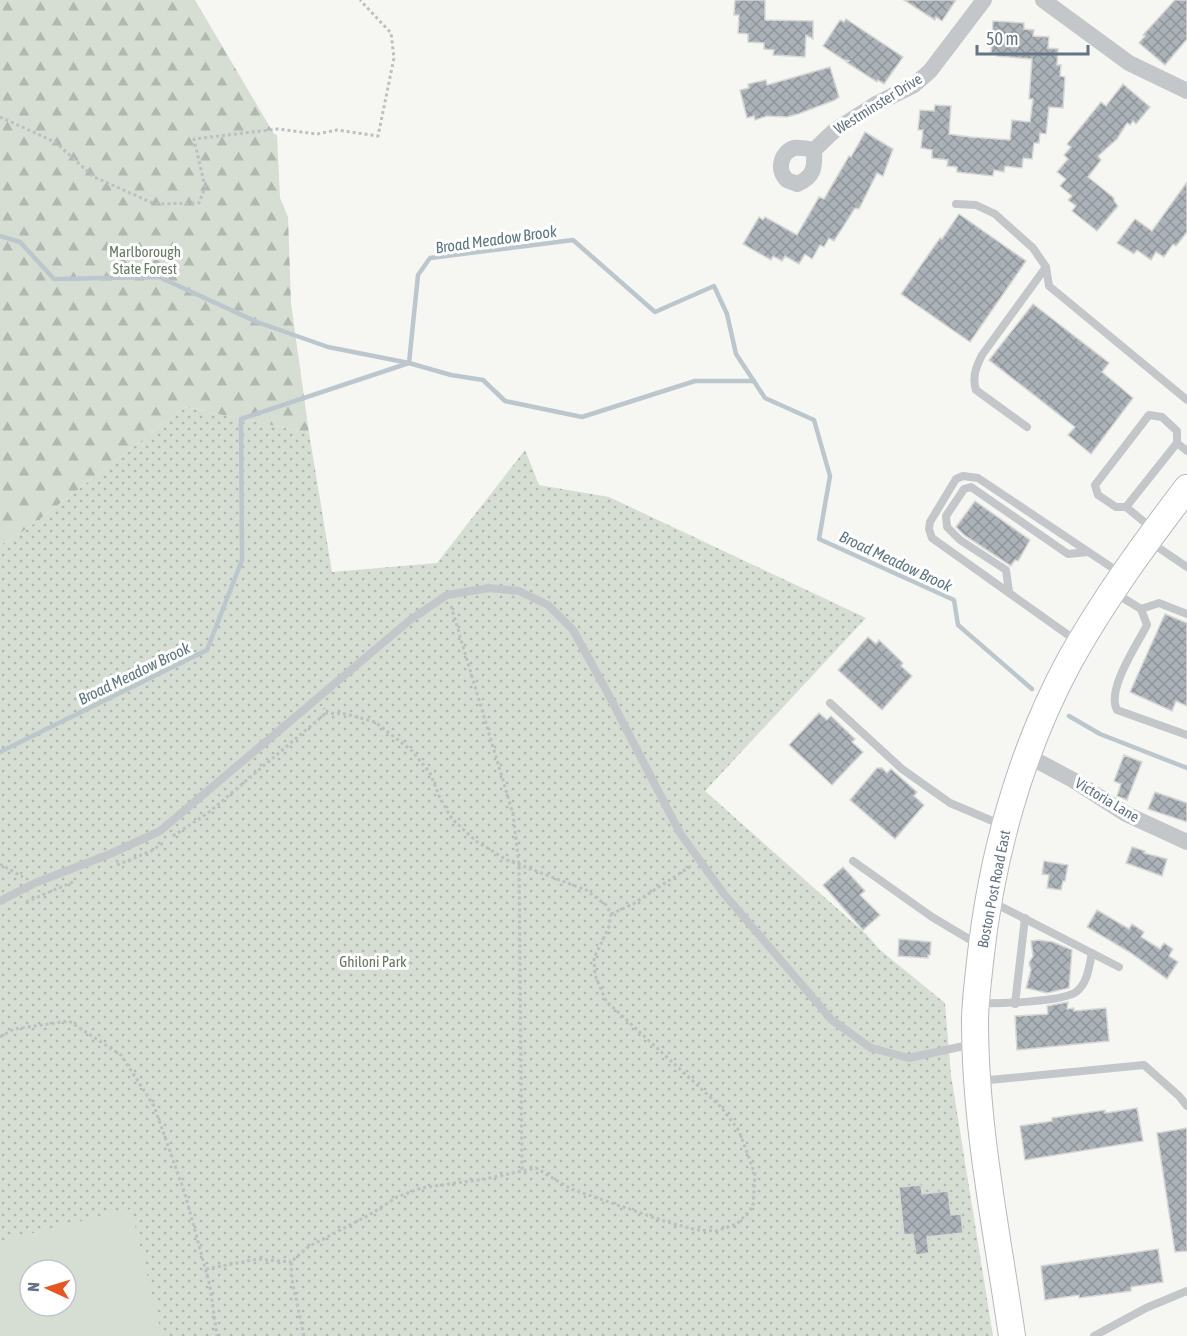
<svg xmlns="http://www.w3.org/2000/svg" width="1187" height="1336" font-family="'Asap Condensed',sans-serif">
	<style>
		.grass { fill: url(#grass-dots); fill-rule: evenodd }
		.forest { fill: url(#forest-firs) }
		.garden { fill: #d6ddd3; fill-rule: evenodd }
		.lines { fill: none; stroke-linecap: round; stroke-linejoin: round }
		.stream { stroke: #bcc7cd; stroke-width: 4.5 }
		.building { fill: url(#building-cross-hatch); stroke: #d7d7d5; stroke-width: 1.5 }
		.primary-casing { stroke: #b6babe; stroke-width: 28 }
		.path { stroke: #bdbfc1; stroke-width: 3; stroke-dasharray: 3 3; stroke-linecap: butt }
		.lane { stroke: #c3c7ca; stroke-width: 8 }
		.street { stroke: #c3c7ca; stroke-width: 16 }
		.primary { stroke: #fff; stroke-width: 26 }
		.labels { text-anchor: middle; stroke-width: 6; stroke-linejoin: round; paint-order: stroke }
		.street-label { font-size: 15px; fill: #647484; stroke: #fff }
		.park-label { font-size: 15px; fill: #677b63; stroke: #fff }
		.water-label { font-size: 16px; font-style: italic; fill: #5f7781; stroke: #fff }
	</style>
	<defs>
		<pattern id="grass-dots" width="8" height="8" patternUnits="userSpaceOnUse" patternTransform="scale(1.5)"><rect width="8" height="8" fill="#d6ddd3"/><path d="M2 2h.1M6 6h.1" fill="none" stroke="#b1b8b1" stroke-width="1.8" stroke-linecap="round"/></pattern>
		<pattern id="forest-firs" width="22" height="20" patternUnits="userSpaceOnUse" patternTransform="scale(1.5)"><rect width="22" height="20" fill="#d6ddd3"/><path d="M5 1l3.5 6h-7zM16 11l3.5 6h-7z" fill="#b1b8b1"/></pattern>
		<pattern id="building-cross-hatch" width="8" height="8" patternUnits="userSpaceOnUse" patternTransform="scale(1.5)"><rect width="8" height="8" fill="#abb2b8"/><path d="M0 0l8 8M0 8l8-8" fill="none" stroke="#8f959b"/></pattern>
	</defs>
	<rect width="100%" height="100%" fill="#f6f6f2"/>
	<path class="grass" d="M185,407L309,433L332,572L437,563L525,450L539,485L609,497L866,618L705,791L866,934L880,950L945,1003L951,1075L993,1336H0V545L28,528ZM30,1270H66V1306H30Z"/>
	<path class="forest" d="M0,0H195L274,134L277,135L280,198L288,217L291,303L309,433L185,407L28,528L0,545Z"/>
	<path class="garden" d="M131,1209L162,1336H0V1241ZM30,1270H66V1306H30Z"/>
	<g class="lines">
		<g class="stream">
			<path d="M0,236L20,242L54,279L159,277L257,322L328,347L409,363L451,375L483,380L505,401L582,417L695,381H754"/>
			<path d="M1069,716L1100,734L1187,768"/>
			<path d="M0,752L207,650L242,560L241,419L409,363L418,275L430,258L573,240L655,312L714,286L727,314L736,354L765,398L814,420L830,476L819,539L954,600L958,625L1032,689"/>
		</g>
	</g>
	<g class="building">
		<path d="M735,0H765V20L813,21V39L806,35L805,57L773,55L774,50L764,49V43L748,42V34L738,33L739,15H734Z"/>
		<path d="M904,0H956L942,21L936,17L935,20Z"/>
		<path d="M1175,0H1187V39L1165,65L1139,43L1145,36L1143,35Z"/>
		<path d="M846,19L903,57L884,84L878,80L877,82L846,62L849,61L844,60L823,46L840,20L844,22Z"/>
		<path d="M993,21L1024,23V29L1034,30L1033,36L1049,37L1048,48L1058,49L1057,65H1061L1060,76L1065,77L1063,108L1049,107L1046,134L1040,133L1039,143H1034L1032,159L1023,158L1022,168L1005,166L1004,172L994,170L993,176L957,172V167L947,166L948,160L932,158V150L921,148L923,130H918L920,110L934,111L935,105L951,106L949,134L970,137L1010,140L1012,120L1030,122L1033,99H1029L1032,59L997,56V54L991,53Z"/>
		<path d="M830,67L839,97L835,100L798,114L787,117L767,116L755,120L754,116L747,118L740,90L749,88L748,84L766,80L767,85Z"/>
		<path d="M1123,84L1150,107L1136,124L1133,121L1130,125L1127,123L1117,139L1098,156L1101,160L1088,177L1114,198V201L1118,206L1097,231L1072,211L1076,206L1068,200L1072,196L1060,186L1066,179L1057,172L1068,159L1064,155L1071,147L1067,144L1101,102L1106,106Z"/>
		<path d="M865,132L893,149L883,176L877,173L859,209L855,208L834,241L829,238L824,247L820,245L812,259L805,254L799,264L785,256L782,261L773,256L771,260L743,244L759,217L763,220L765,217L797,235L819,197L824,199L849,156L851,157Z"/>
		<path d="M1187,182V232L1176,246L1173,244L1164,257L1156,252L1151,260L1137,250L1134,254L1117,243L1135,219L1152,231Z"/>
		<path d="M959,214L1026,261L970,342L901,294L940,238L942,239Z"/>
		<path d="M1033,304L1109,363L1102,372L1133,398L1091,454L1068,435L1075,427L989,360Z"/>
		<path d="M975,501L1030,540L1018,561L1015,560L1011,566L964,535L956,527Z"/>
		<path d="M1165,614L1187,623V706L1176,701L1172,711L1130,692Z"/>
		<path d="M868,637L876,644L879,640L903,663L901,666L912,676L882,710L838,670Z"/>
		<path d="M819,713L827,720L831,716L855,739L852,742L863,752L832,785L789,745Z"/>
		<path d="M1124,755L1142,762L1127,800L1117,796L1121,784L1114,781Z"/>
		<path d="M877,768H882L887,773L891,769L917,792L914,796L924,805L895,839L850,800Z"/>
		<path d="M1155,792L1187,803V822L1148,809Z"/>
		<path d="M1132,847L1145,851L1144,853L1167,859L1162,876L1126,863Z"/>
		<path d="M1044,861L1068,865L1065,881H1063L1061,890L1047,888L1049,875L1042,874Z"/>
		<path d="M843,867L865,891L860,895L880,915L863,930L823,885Z"/>
		<path d="M1097,910L1129,929L1132,924L1144,932L1141,937L1160,949L1164,943L1173,949L1169,956L1178,962L1167,979L1131,953L1087,927Z"/>
		<path d="M899,939L931,942L930,955H928V958L898,956Z"/>
		<path d="M1039,940L1053,942L1072,950L1069,988L1047,993L1026,988L1031,970L1029,963L1033,956L1031,941Z"/>
		<path d="M1068,1002L1067,1009L1074,1008V1011L1106,1008L1109,1041L1017,1050L1015,1016L1048,1014L1047,1006Z"/>
		<path d="M1137,1108L1143,1141L1025,1160L1020,1126L1052,1121V1118L1105,1110V1113Z"/>
		<path d="M1187,1128V1251L1175,1252L1157,1133Z"/>
		<path d="M921,1185L922,1194L948,1191L951,1215L961,1214L963,1233L927,1237L929,1253L916,1255L913,1234L904,1235L899,1187Z"/>
		<path d="M1158,1249L1163,1282L1131,1287V1291L1079,1298V1295L1045,1300L1041,1266Z"/>
	</g>
	<g class="lines">
		<defs>
			<path id="primary" d="M1012,1336C997,1232 975,1127 975,1021C975,1002 978,982 980,962C991,858 1020,752 1070,660C1104,599 1145,543 1187,488"/>
		</defs>
		<use href="#primary" class="primary-casing"/>
		<g class="path">
			<path d="M0,117L55,142L94,177L155,204L199,203L205,187L194,139L278,129L317,134L337,130L378,136L394,58L391,33L360,0"/>
			<path d="M451,606L513,814L519,865L522,1170"/>
			<path d="M173,836L208,813L326,713"/>
			<path d="M0,864L23,877"/>
			<path d="M117,865L151,851L163,843"/>
			<path d="M26,902L75,881"/>
			<path d="M611,914L633,904L691,866"/>
			<path d="M0,1037L14,1029L69,1021L121,1055L154,1106L185,1194L210,1286L217,1336"/>
			<path d="M206,1269L258,1259L291,1262"/>
			<path d="M304,1336L292,1280L291,1262L308,1247L369,1215L397,1197L421,1188L485,1179L536,1168L571,1189L667,1222L697,1230L716,1231L737,1224L753,1207L755,1174L739,1131L721,1107L606,1001L595,975L594,958L609,927L611,914L606,905L586,890L507,860L476,841L452,819L440,798L430,773L411,750L375,722L346,714L326,713L324,708"/>
		</g>
		<g class="lane">
			<path d="M956,204L976,205L995,214L1033,248L1046,267L1049,286L1187,400"/>
			<path d="M1027,427L976,390C972,377 976,367 982,355L1046,267"/>
			<path d="M1126,507L1177,443"/>
			<path d="M1154,530L1126,507H1116L1098,495L1095,485L1149,415L1162,417L1177,431V443L1187,451"/>
			<path d="M1150,542L1187,567"/>
			<path d="M1009,592L1006,570L960,540L947,527L946,516L964,489L971,487L1068,554L1088,552"/>
			<path d="M1115,593L1141,609L1147,625C1137,645 1106,690 1117,710L1187,735"/>
			<path d="M1141,609L1159,603L1187,614"/>
			<path d="M1078,642L932,538L929,529L930,522L956,479L963,476L978,478L1120,573"/>
			<path d="M830,703L902,769L950,803L1002,825"/>
			<path d="M853,861L932,917L979,945"/>
			<path d="M0,901L35,883L110,854L160,831L410,620L447,595L489,588L519,591L548,605L573,630L604,686L680,833L724,894L832,1020L871,1048L909,1058L973,1044"/>
			<path d="M992,902L1119,967"/>
			<path d="M977,1003C996,1004 1062,1002 1076,992C1088,983 1089,966 1092,953"/>
			<path d="M1015,1004L1025,918"/>
			<path d="M979,1081L1144,1065L1179,1096L1187,1106"/>
			<path d="M1094,1336L1146,1308L1187,1291"/>
		</g>
		<g class="street">
			<path d="M1043,0L1129,63L1187,91"/>
			<path d="M814,150C815,168 814,177 797,184C794,182 790,182 787,180C776,170 781,152 794,148C800,147 808,149 814,150L834,131L876,104L914,85L930,71L984,0"/>
			<path d="M1028,756L1073,780L1126,814L1187,842"/>
		</g>
		<use href="#primary" class="primary"/>
	</g>
	<g class="labels">
		<g class="street-label">
			<text transform="translate(878 104) rotate(-32)" y="5">Westminster Drive</text>
			<text transform="translate(1107 800) rotate(31)" y="5">Victoria Lane</text>
			<text transform="translate(994 889) rotate(-79)" y="5">Boston Post Road East</text>
		</g>
		<g class="park-label">
			<text x="145" y="257">Marlborough<tspan x="145" dy="17">State Forest</tspan></text>
			<text x="373" y="967">Ghiloni Park</text>
		</g>
		<g class="water-label">
			<text transform="translate(496 239) rotate(-8)" y="6">Broad Meadow Brook</text>
			<text transform="translate(896 561) rotate(25)" y="6">Broad Meadow Brook</text>
			<text transform="translate(134 673) rotate(-26)" y="6">Broad Meadow Brook</text>
		</g>
	</g>
	<g transform="translate(48 1288) rotate(274)"><circle r="28" fill="#ffffff" stroke="#c1c7ce" stroke-width="1.5"/>
	<path d="M0-4.5L10 22L0 15L-10 22Z" fill="#e75621"/>
	<text y="-9" font-size="16" font-weight="bold" text-anchor="middle" fill="#647484">N</text>
	</g>
	<path d="M977 45v9h111v-9" fill="none" stroke="#647484" stroke-width="3"/>
	<text x="986" y="45" font-size="18" fill="#647484" stroke="#ffffff" stroke-width="4.5" paint-order="stroke">50 m</text>
</svg>
